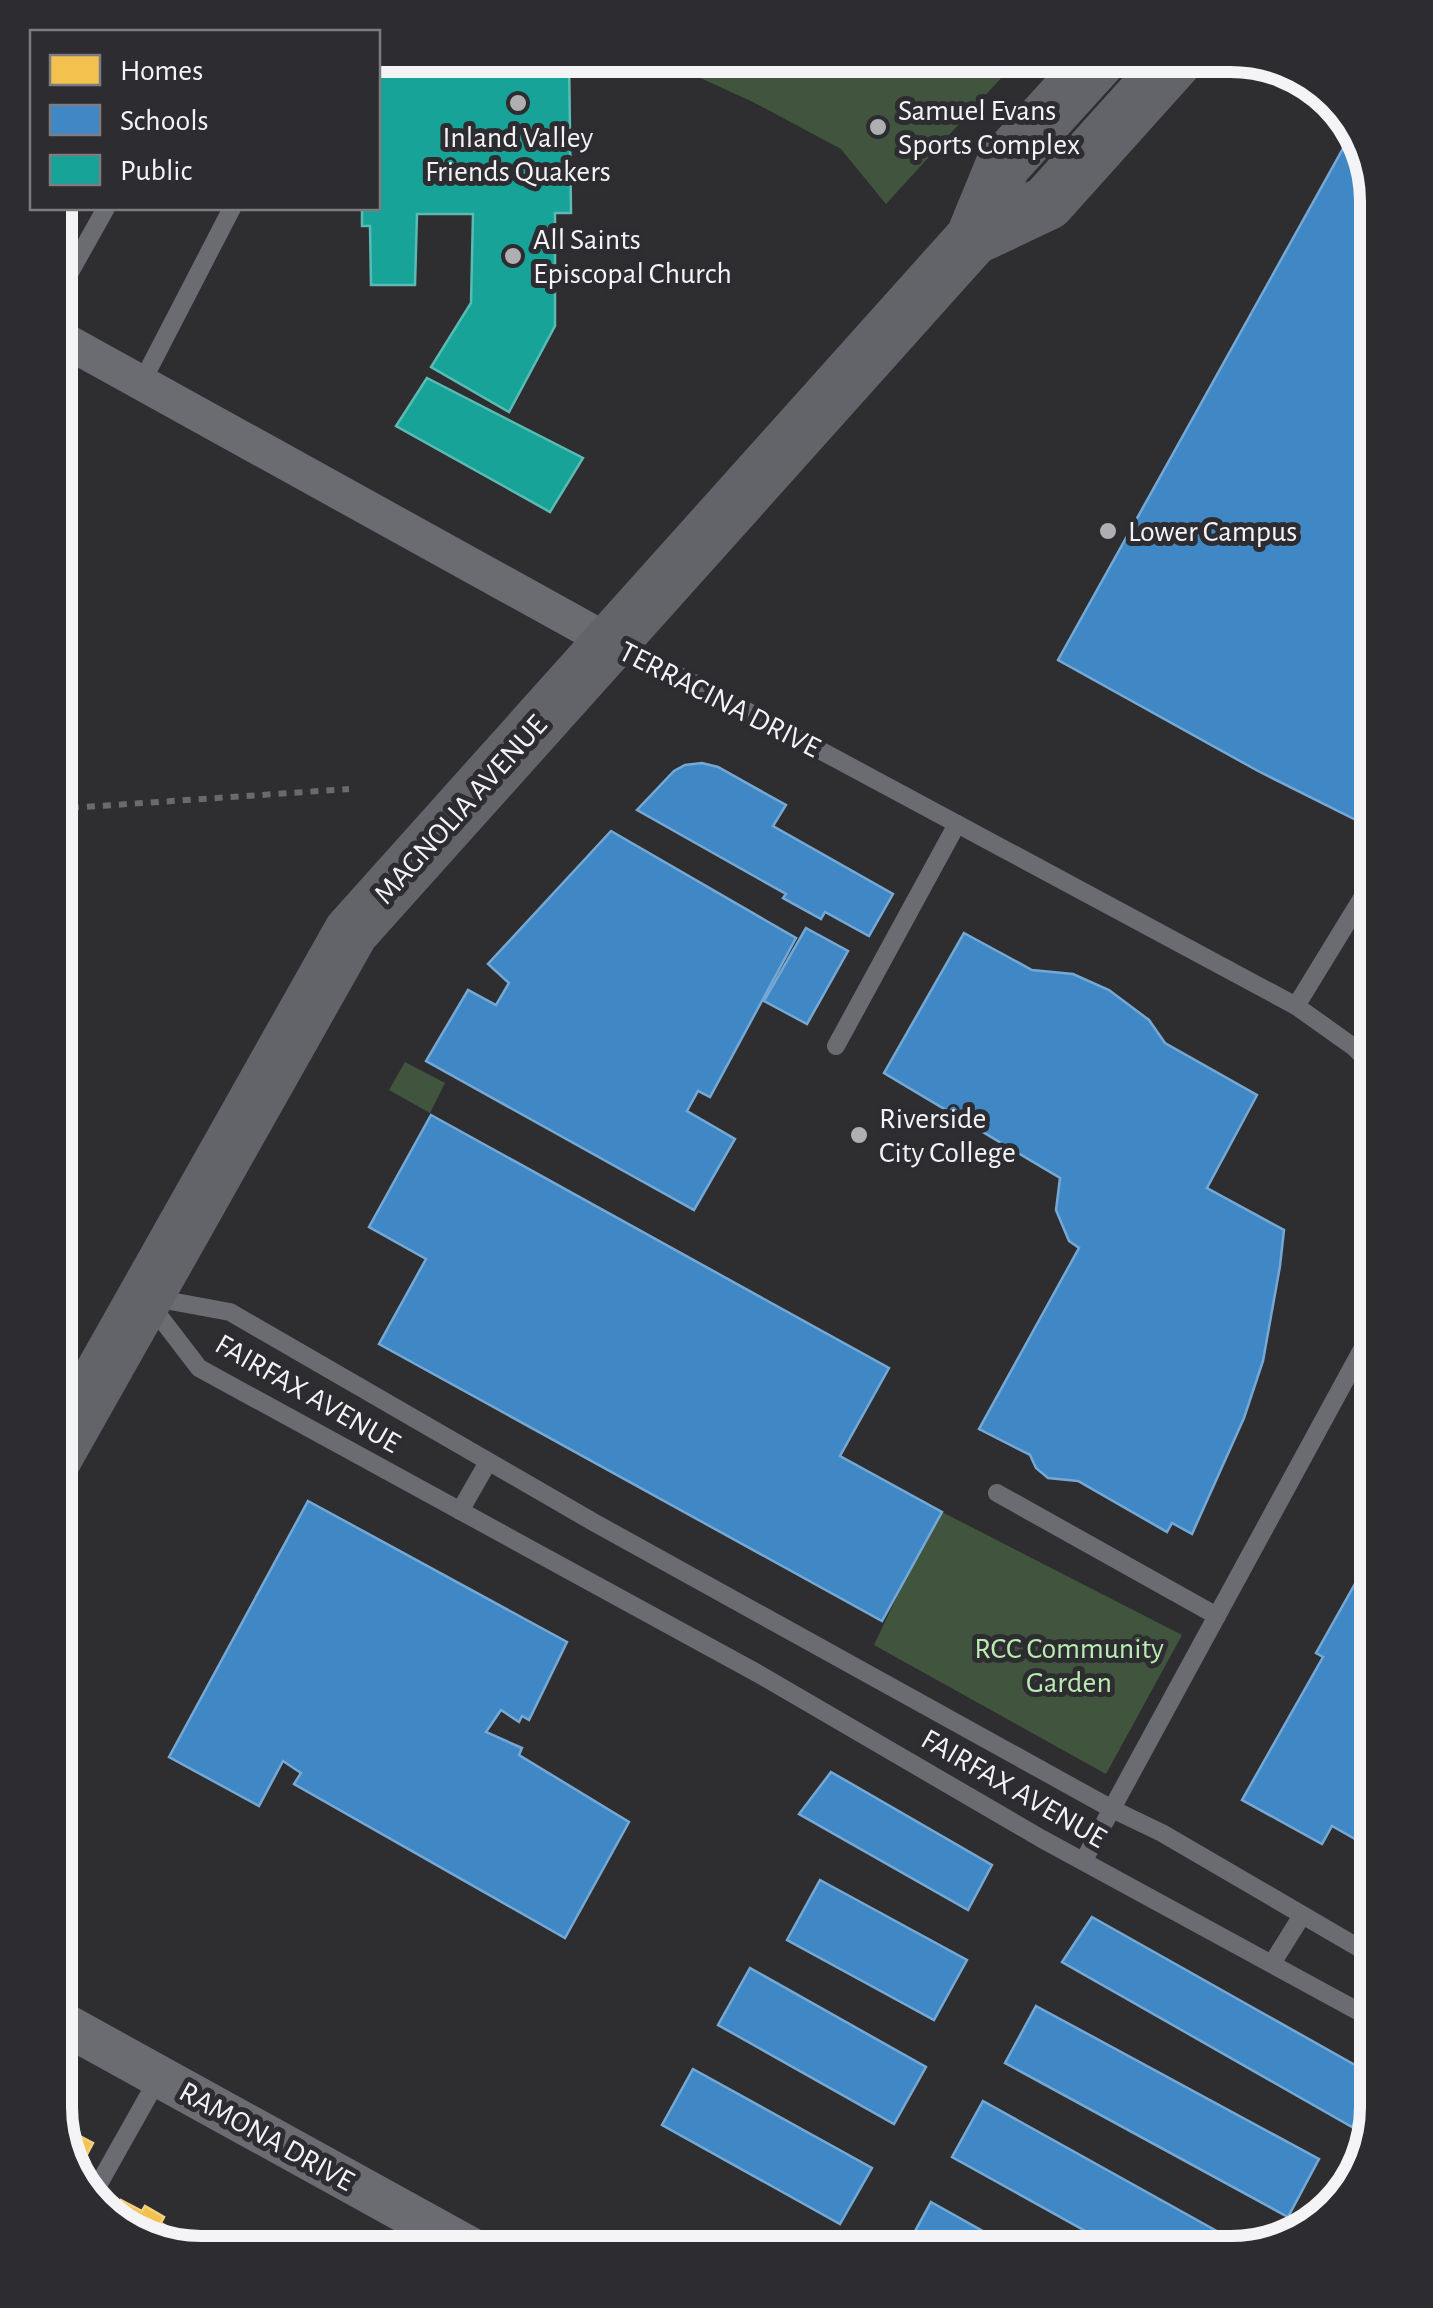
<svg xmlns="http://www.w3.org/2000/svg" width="1433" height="2308" font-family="'Alegreya Sans',sans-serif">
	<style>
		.green { fill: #41543e }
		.homes { fill: #f2c14e; stroke: #f3d080; stroke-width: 2.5 }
		.schools { fill: #3f88c5; stroke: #75a8d4; stroke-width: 2.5 }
		.public { fill: #17a398; stroke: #59bbb4; stroke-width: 2.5 }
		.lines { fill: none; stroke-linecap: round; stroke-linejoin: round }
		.path { stroke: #6a6a6e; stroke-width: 6; stroke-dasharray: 8 8; stroke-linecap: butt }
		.service { stroke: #6a6c72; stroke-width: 18 }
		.minor { stroke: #6a6c72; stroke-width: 35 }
		.tertiary { stroke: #6a6c72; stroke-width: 42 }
		.primary { stroke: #62646a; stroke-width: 55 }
		.poi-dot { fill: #afaeb1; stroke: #2d2d31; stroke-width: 4 }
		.labels { text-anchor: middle; stroke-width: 10; stroke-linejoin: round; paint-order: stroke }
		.poi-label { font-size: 30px; fill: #f4f3f6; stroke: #2d2d31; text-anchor: start }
		.street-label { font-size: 30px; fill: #f4f3f6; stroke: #2d2d31 }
		.park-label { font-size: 30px; fill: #baebb1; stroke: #2d2d31 }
		.rim { fill: none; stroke: #f4f3f6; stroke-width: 12 }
	</style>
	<rect width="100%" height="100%" fill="#2e2e30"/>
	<g class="green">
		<path d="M650,55H1022L886,204L841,149L753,102Z"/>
		<path d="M405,1062L445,1083L430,1113L389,1090Z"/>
		<path d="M942,1512L1182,1635L1106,1774L874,1645L911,1567Z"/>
	</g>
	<g class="homes">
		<path d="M59,2125L93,2143L75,2177L70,2172Z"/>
		<path d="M121,2200L142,2211L145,2206L164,2217L161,2223L183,2235L177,2247L121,2229L111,2218Z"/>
	</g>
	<g class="schools">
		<path d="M1355,127L1363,136L1378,201V831L1258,771L1058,660Z"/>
		<path d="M702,763L718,767L786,805L773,826L893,894L869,936L825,912L821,919L783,898L786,894L637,810L674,771L685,765Z"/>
		<path d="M611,831L796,938L710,1097L698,1091L687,1111L735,1139L694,1210L426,1061L468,990L496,1005L509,983L488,964Z"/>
		<path d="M806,928L848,951L807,1024L764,1001Z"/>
		<path d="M964,933L1032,970L1073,974L1109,990L1149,1020L1165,1043L1257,1095L1207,1188L1284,1230L1280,1266L1263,1361L1244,1418L1192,1534L1172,1523L1167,1532L1078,1481L1048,1478L1036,1468L1030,1455L979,1429L1079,1248L1069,1241L1056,1210L1060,1178L884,1073Z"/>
		<path d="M431,1115L889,1368L840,1456L942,1512L882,1621L379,1344L426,1259L369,1227Z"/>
		<path d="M308,1501L567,1642L529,1720L522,1716L519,1722L501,1710L486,1732L522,1748L519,1755L629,1822L565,1938L294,1784L301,1773L283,1761L259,1806L169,1757Z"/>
		<path d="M1378,1543V1852L1332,1826L1322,1844L1242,1800L1323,1657L1316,1653Z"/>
		<path d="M831,1772L992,1865L968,1910L799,1814Z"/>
		<path d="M820,1880L967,1960L934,2020L787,1940Z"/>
		<path d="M1092,1917L1378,2078L1352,2127L1062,1962Z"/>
		<path d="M750,1968L926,2067L894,2124L718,2025Z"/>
		<path d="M1036,2006L1319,2159L1288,2217L1005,2063Z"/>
		<path d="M693,2069L872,2168L840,2224L662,2125Z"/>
		<path d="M983,2101L1249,2249L1232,2253H1125L952,2157Z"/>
		<path d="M931,2202L1022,2253H903Z"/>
	</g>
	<g class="public">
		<path d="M378,55H569L571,213H555V326L509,412L431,367L471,303L473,214H417L415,285H371L370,226H362V208H378Z"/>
		<path d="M427,378L583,458L550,512L396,426Z"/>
	</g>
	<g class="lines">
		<path class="path" d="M55,809L349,789"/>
		<g class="service">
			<path d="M55,299L106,208"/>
			<path d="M142,382L232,208"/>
			<path d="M617,645L706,689L1296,1006L1355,1048L1378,1072"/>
			<path d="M1296,1006L1378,872"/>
			<path d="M836,1046L957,824"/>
			<path d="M154,1298L230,1312L595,1523L1112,1809L1162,1833L1378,1959"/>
			<path d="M150,1304L199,1368L757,1673L1042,1839L1378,2022"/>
			<path d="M997,1493L1217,1616"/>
			<path d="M460,1511L488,1462"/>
			<path d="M1084,1860L1378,1320"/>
			<path d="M1273,1962L1301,1917"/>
			<path d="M92,2196L159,2077"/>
		</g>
		<path class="minor" d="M55,335L610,642"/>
		<path class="tertiary" d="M55,2019L479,2253"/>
		<g class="primary">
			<path d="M973,238L1047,203L1180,55"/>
			<path d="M55,1457L351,932L973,238L1003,165L1103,55"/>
		</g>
	</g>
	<g class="poi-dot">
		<circle cx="518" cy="103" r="10"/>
		<circle cx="878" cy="127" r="10"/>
		<circle cx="513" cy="256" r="10"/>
		<circle cx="1108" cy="531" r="10"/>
		<circle cx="859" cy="1135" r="10"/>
	</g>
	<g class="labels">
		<g class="poi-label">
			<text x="898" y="120">Samuel Evans<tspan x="898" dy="34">Sports Complex</tspan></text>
			<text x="518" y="147" text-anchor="middle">Inland Valley<tspan x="518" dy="34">Friends Quakers</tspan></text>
			<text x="533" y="249">All Saints<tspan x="533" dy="34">Episcopal Church</tspan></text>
			<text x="1128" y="541">Lower Campus</text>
			<text x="879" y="1128">Riverside<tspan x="879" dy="34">City College</tspan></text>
		</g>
		<g class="street-label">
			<text transform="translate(720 699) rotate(27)" y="10">TERRACINA DRIVE</text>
			<text transform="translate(460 809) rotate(-48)" y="10">MAGNOLIA AVENUE</text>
			<text transform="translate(308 1393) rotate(30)" y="10">FAIRFAX AVENUE</text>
			<text transform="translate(1014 1788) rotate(30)" y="10">FAIRFAX AVENUE</text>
			<text transform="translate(267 2136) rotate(29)" y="10">RAMONA DRIVE</text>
		</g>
		<g class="park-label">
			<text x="1069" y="1658">RCC Community<tspan x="1069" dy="34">Garden</tspan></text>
		</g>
	</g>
	<path d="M0 0H1433V2308H0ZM201 72H1231A129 129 0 0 1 1360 201V2107A129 129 0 0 1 1231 2236H201A129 129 0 0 1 72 2107V201A129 129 0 0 1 201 72Z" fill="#2d2d31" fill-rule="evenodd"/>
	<path class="rim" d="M201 72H1231A129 129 0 0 1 1360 201V2107A129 129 0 0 1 1231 2236H201A129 129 0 0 1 72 2107V201A129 129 0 0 1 201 72Z"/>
	<rect x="30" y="30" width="350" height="180" fill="#2d2d31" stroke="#7d7c80" stroke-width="2.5"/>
	<rect x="50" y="55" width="50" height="30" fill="#f2c14e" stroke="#7d7c80" stroke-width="2.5"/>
	<text x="120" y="80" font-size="30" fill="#f4f3f6">Homes</text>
	<rect x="50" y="105" width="50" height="30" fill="#3f88c5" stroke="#7d7c80" stroke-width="2.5"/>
	<text x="120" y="130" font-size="30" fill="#f4f3f6">Schools</text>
	<rect x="50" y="155" width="50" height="30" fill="#17a398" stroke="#7d7c80" stroke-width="2.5"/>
	<text x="120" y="180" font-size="30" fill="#f4f3f6">Public</text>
</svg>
